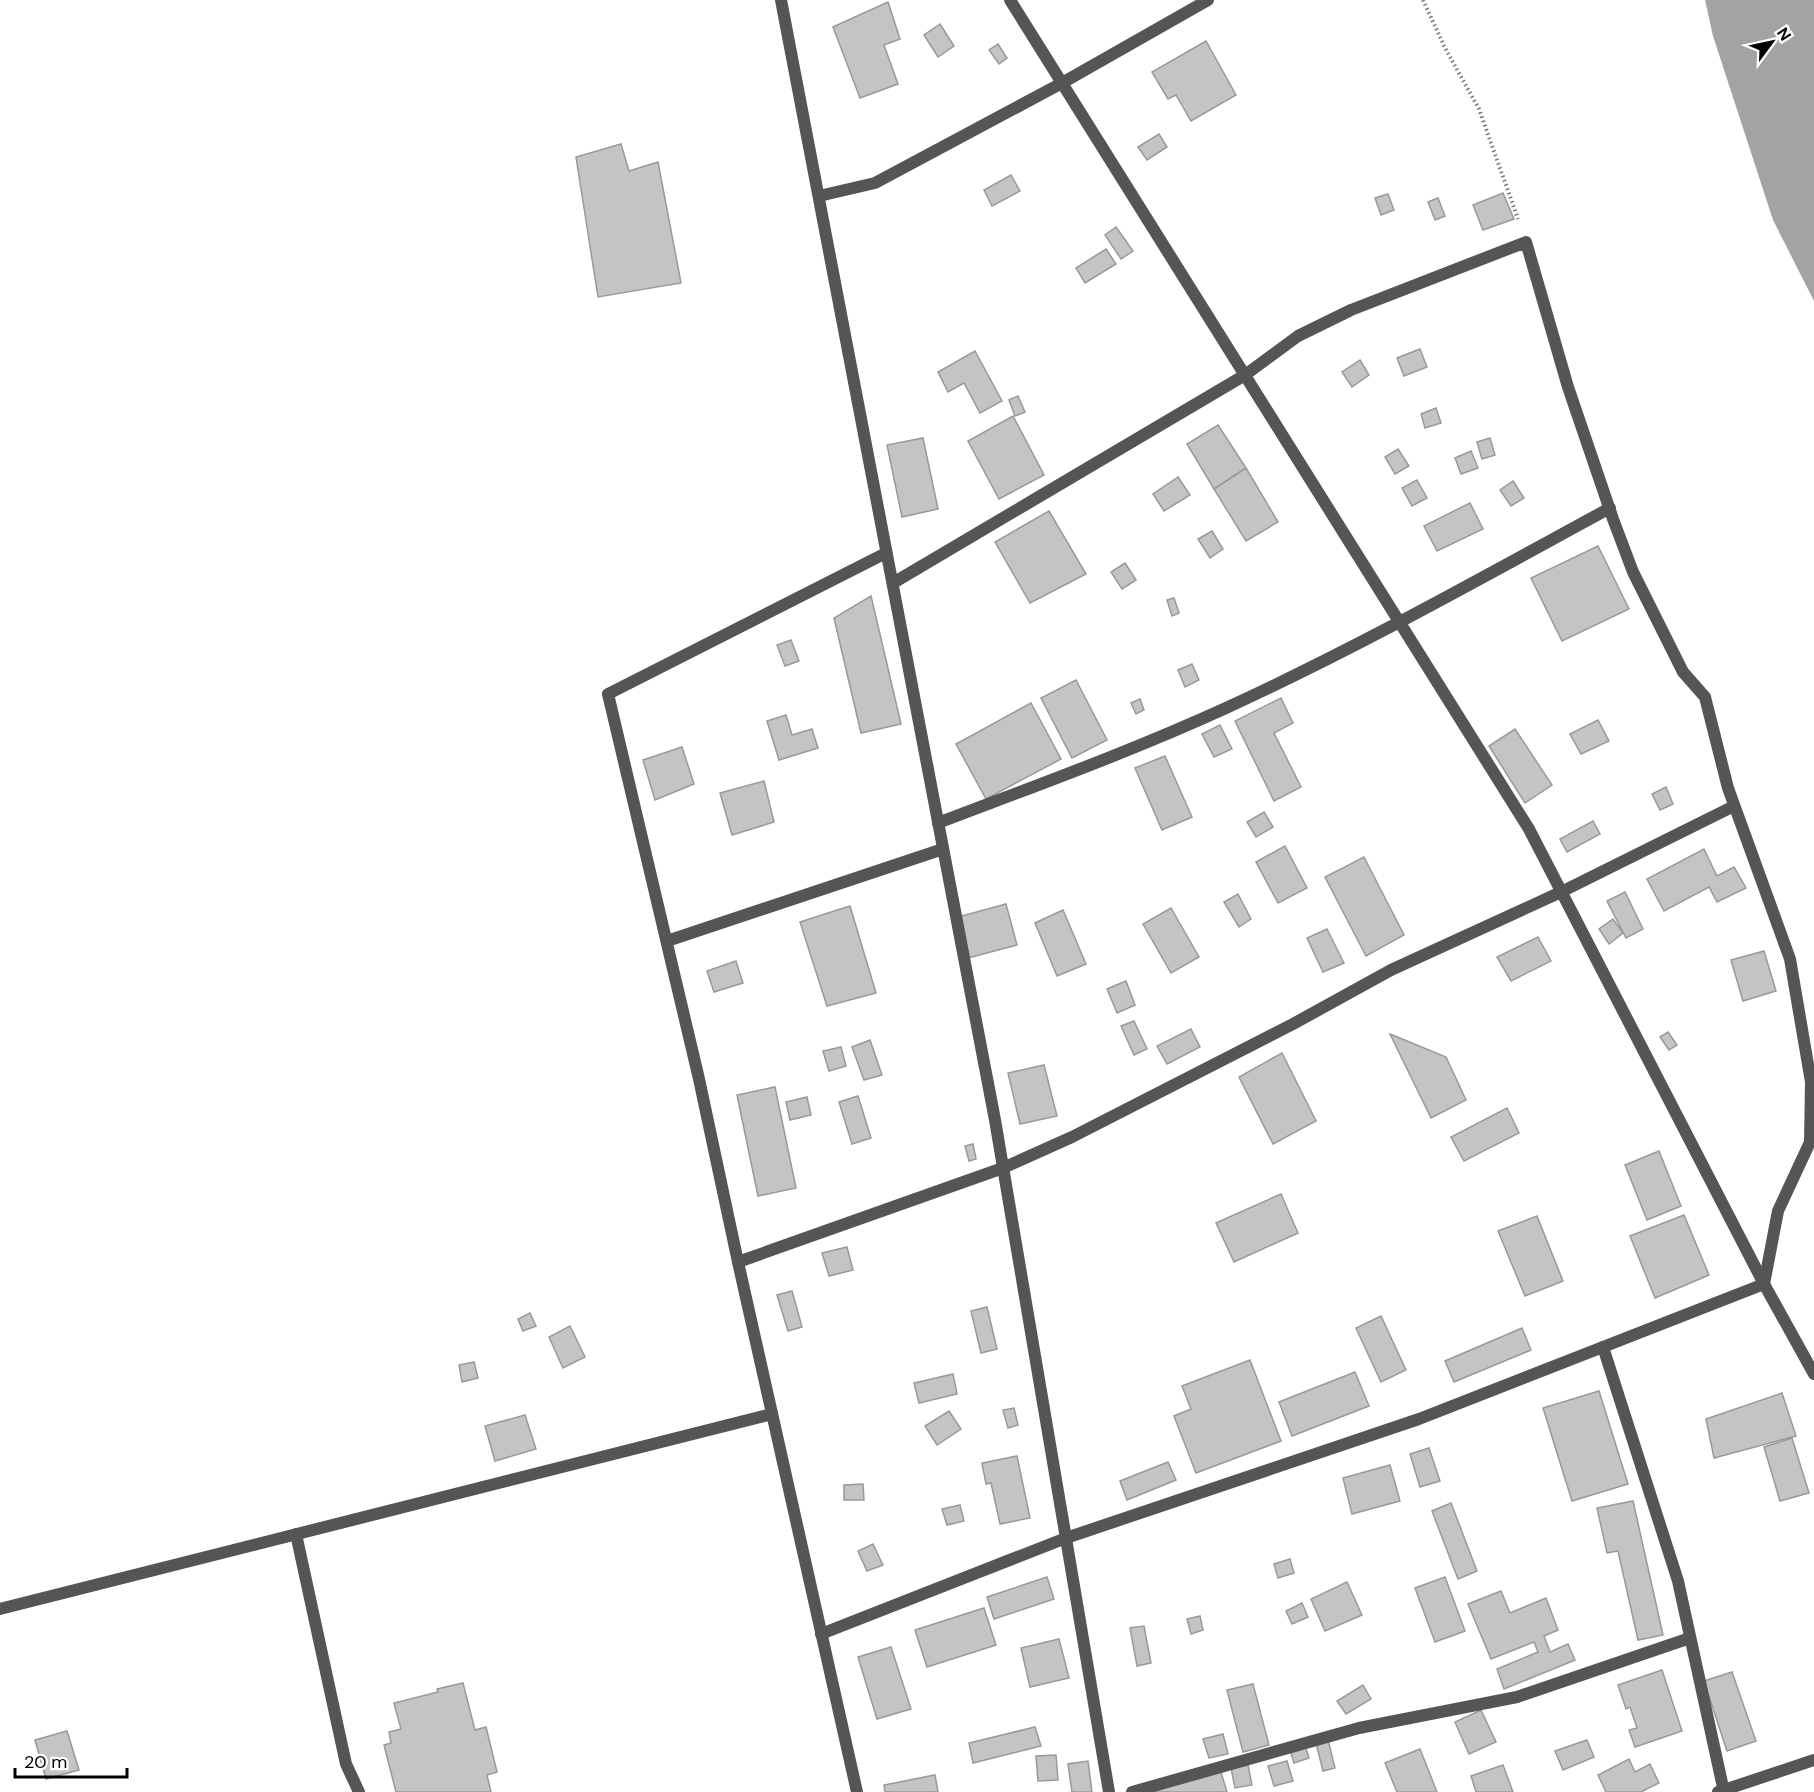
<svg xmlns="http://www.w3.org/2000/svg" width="1814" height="1792" font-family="'DM Sans',sans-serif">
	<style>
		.water { fill: #a3a3a3 }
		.building { fill: #c4c4c4; stroke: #999; stroke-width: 1.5 }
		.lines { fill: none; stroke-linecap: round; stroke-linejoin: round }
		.path { stroke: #777; stroke-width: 4; stroke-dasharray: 1.5 3; stroke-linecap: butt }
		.lane { stroke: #555; stroke-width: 12 }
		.street { stroke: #555; stroke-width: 12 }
	</style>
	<rect width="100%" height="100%" fill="#fff"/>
	<path class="water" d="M1705,0H1814V301L1773,220L1713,36Z"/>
	<g class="building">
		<path d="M888,2L900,39L884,45L898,84L860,98L833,27Z"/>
		<path d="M940,24L954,46L938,57L924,35Z"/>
		<path d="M1206,41L1236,95L1191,121L1176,95L1168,99L1152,72Z"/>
		<path d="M998,44L1007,58L999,64L989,50Z"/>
		<path d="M1159,134L1167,147L1147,160L1138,147Z"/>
		<path d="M621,144L629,171L658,162L681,283L598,297L576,157Z"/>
		<path d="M1011,175L1020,191L992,206L984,190Z"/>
		<path d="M1503,193L1514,219L1483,230L1473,205Z"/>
		<path d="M1388,194L1394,210L1381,215L1375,198Z"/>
		<path d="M1438,198L1445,216L1435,220L1428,202Z"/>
		<path d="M1116,227L1133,251L1121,259L1105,235Z"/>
		<path d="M1106,249L1116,264L1085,283L1076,268Z"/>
		<path d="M1420,349L1427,367L1404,376L1397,358Z"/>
		<path d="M975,351L1002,401L980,413L964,383L948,392L938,372Z"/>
		<path d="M1360,360L1369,375L1352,387L1342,372Z"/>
		<path d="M1018,396L1025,412L1015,416L1009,400Z"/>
		<path d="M1436,408L1441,423L1425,428L1421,414Z"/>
		<path d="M1013,416L1044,475L999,499L968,441Z"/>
		<path d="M1218,425L1246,468L1214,489L1187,444Z"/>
		<path d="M923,438L938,509L902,517L887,445Z"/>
		<path d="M1490,438L1495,455L1482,459L1477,442Z"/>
		<path d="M1398,449L1409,466L1395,474L1385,457Z"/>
		<path d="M1471,451L1478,468L1461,474L1455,458Z"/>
		<path d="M1246,468L1278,522L1246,541L1214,489Z"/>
		<path d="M1178,477L1190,495L1164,511L1153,494Z"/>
		<path d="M1417,480L1427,498L1412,506L1402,488Z"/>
		<path d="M1513,481L1524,498L1511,506L1500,490Z"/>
		<path d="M1470,503L1483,529L1437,551L1424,526Z"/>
		<path d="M1049,511L1086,574L1030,603L995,542Z"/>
		<path d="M1212,531L1223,549L1210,558L1198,539Z"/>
		<path d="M1598,546L1629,609L1562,641L1531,578Z"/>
		<path d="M1125,563L1136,580L1122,589L1111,572Z"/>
		<path d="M871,596L901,724L861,733L834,618Z"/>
		<path d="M1174,598L1179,613L1172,616L1167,600Z"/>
		<path d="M791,640L799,661L785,666L777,645Z"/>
		<path d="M1192,664L1199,680L1185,687L1178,670Z"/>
		<path d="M1076,680L1107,740L1072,758L1041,698Z"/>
		<path d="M1281,698L1293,723L1274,733L1301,787L1274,801L1235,721Z"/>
		<path d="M1140,699L1144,710L1136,714L1131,703Z"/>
		<path d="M1031,703L1061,759L986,799L956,744Z"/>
		<path d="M786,715L792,735L812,729L818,748L779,760L767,721Z"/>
		<path d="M1598,720L1609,741L1581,754L1570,734Z"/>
		<path d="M1220,725L1232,749L1214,757L1202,734Z"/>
		<path d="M1515,729L1552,785L1525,803L1489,746Z"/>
		<path d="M682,747L694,784L655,800L643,760Z"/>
		<path d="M1165,756L1192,817L1162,830L1135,768Z"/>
		<path d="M764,781L774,822L732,835L720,793Z"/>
		<path d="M1666,787L1673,804L1660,810L1652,794Z"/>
		<path d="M1264,812L1273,827L1256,837L1247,822Z"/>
		<path d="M1593,821L1600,834L1567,852L1560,839Z"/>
		<path d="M1285,846L1307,888L1278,903L1256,862Z"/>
		<path d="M1704,849L1717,876L1734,867L1746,888L1717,902L1709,887L1664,911L1647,879Z"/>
		<path d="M1364,857L1404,935L1366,956L1325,877Z"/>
		<path d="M1625,892L1643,929L1626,938L1607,901Z"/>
		<path d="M1238,894L1251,919L1239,927L1224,902Z"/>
		<path d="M1006,904L1017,945L968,958L958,917Z"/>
		<path d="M850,906L876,993L827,1006L800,922Z"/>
		<path d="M1171,908L1199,957L1171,973L1143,924Z"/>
		<path d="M1063,910L1086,964L1057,976L1035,923Z"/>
		<path d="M1613,919L1623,933L1609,944L1599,929Z"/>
		<path d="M1327,929L1344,963L1323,972L1307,938Z"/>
		<path d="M1538,937L1551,961L1511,981L1497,957Z"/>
		<path d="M1764,951L1776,991L1743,1001L1731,960Z"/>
		<path d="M736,961L743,983L714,992L707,971Z"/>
		<path d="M1126,981L1135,1005L1117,1013L1107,989Z"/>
		<path d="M1134,1021L1147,1049L1134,1055L1121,1026Z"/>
		<path d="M1191,1029L1200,1047L1167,1064L1157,1046Z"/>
		<path d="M1668,1032L1677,1045L1669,1050L1660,1037Z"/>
		<path d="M1390,1034L1446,1057L1466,1100L1431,1118Z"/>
		<path d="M870,1040L882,1075L864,1080L852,1047Z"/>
		<path d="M841,1047L846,1066L829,1071L823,1051Z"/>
		<path d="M1282,1053L1316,1121L1273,1144L1239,1077Z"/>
		<path d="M1044,1065L1057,1116L1020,1124L1008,1073Z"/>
		<path d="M775,1087L796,1188L758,1196L737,1095Z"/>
		<path d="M858,1096L871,1138L852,1144L839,1102Z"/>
		<path d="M807,1097L811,1115L790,1120L786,1102Z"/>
		<path d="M1507,1108L1519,1133L1464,1161L1451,1137Z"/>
		<path d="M973,1144L976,1159L969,1161L965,1146Z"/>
		<path d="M1659,1151L1681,1206L1647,1220L1625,1165Z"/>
		<path d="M1281,1194L1298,1233L1234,1262L1216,1223Z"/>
		<path d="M1684,1215L1709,1275L1655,1298L1630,1236Z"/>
		<path d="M1537,1216L1563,1281L1525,1296L1498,1231Z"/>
		<path d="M847,1247L853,1270L829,1276L822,1253Z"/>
		<path d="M792,1291L802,1327L788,1331L777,1295Z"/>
		<path d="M987,1307L997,1349L981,1353L971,1311Z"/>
		<path d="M530,1313L536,1326L523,1331L518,1319Z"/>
		<path d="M1381,1316L1406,1370L1381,1382L1356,1328Z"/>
		<path d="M570,1326L585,1357L563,1368L549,1337Z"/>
		<path d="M1522,1328L1531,1350L1454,1382L1445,1361Z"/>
		<path d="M1250,1360L1281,1441L1196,1473L1174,1416L1191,1409L1182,1386Z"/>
		<path d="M474,1362L478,1378L462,1382L459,1365Z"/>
		<path d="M1355,1372L1369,1406L1292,1436L1279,1402Z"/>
		<path d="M953,1374L957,1394L919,1403L914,1383Z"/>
		<path d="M1599,1391L1628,1484L1572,1501L1543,1408Z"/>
		<path d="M1782,1393L1796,1436L1714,1458L1706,1419Z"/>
		<path d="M1014,1408L1018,1425L1008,1428L1003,1410Z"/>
		<path d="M949,1411L961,1429L937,1445L925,1426Z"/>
		<path d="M525,1415L536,1449L495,1461L485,1426Z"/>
		<path d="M1792,1438L1809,1493L1780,1501L1764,1447Z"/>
		<path d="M1429,1448L1440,1481L1420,1487L1410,1454Z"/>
		<path d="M1017,1456L1030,1518L1000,1524L991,1483L986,1484L982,1463Z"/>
		<path d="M1168,1462L1176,1480L1127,1500L1120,1481Z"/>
		<path d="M1390,1465L1400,1501L1352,1514L1343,1478Z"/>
		<path d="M863,1484L864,1500H844V1485Z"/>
		<path d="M1633,1501L1663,1635L1638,1640L1618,1551L1607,1553L1597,1508Z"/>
		<path d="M1451,1503L1477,1571L1458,1579L1432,1511Z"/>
		<path d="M960,1505L964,1521L947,1525L942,1509Z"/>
		<path d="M873,1544L883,1565L867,1571L858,1551Z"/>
		<path d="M1290,1559L1294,1573L1278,1578L1274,1564Z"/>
		<path d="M1047,1577L1054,1599L994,1619L987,1597Z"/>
		<path d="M1445,1577L1465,1631L1435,1642L1415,1588Z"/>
		<path d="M1347,1582L1362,1615L1325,1631L1311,1599Z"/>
		<path d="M1501,1591L1510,1613L1546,1598L1558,1630L1544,1636L1550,1652L1568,1644L1575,1660L1504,1689L1497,1669L1538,1652L1534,1642L1491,1659L1468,1604Z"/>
		<path d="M1302,1603L1308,1617L1292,1624L1286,1611Z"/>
		<path d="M984,1608L996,1645L927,1667L915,1630Z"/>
		<path d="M1200,1616L1203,1630L1191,1634L1187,1619Z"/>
		<path d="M1144,1626L1151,1663L1137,1666L1130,1628Z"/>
		<path d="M1059,1639L1069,1678L1030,1687L1021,1648Z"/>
		<path d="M891,1647L911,1709L877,1719L858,1657Z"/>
		<path d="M1662,1670L1682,1731L1635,1747L1629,1730L1637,1728L1630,1707L1626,1709L1618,1685Z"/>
		<path d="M1732,1672L1756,1741L1727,1751L1704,1681Z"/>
		<path d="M463,1683L475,1730L486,1727L497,1772L487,1775L491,1792H396L384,1745L391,1743L389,1732L401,1729L394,1703L438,1692L437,1689Z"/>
		<path d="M1253,1684L1269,1745L1243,1752L1227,1690Z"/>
		<path d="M1363,1685L1371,1699L1346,1714L1337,1701Z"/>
		<path d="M1481,1710L1496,1742L1469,1754L1455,1722Z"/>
		<path d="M1035,1727L1041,1746L973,1763L969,1743Z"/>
		<path d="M67,1731L79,1770L46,1779L35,1740Z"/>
		<path d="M1223,1734L1228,1754L1209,1758L1203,1739Z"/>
		<path d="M1328,1740L1335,1768L1323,1771L1316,1743Z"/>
		<path d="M1587,1740L1594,1757L1563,1770L1555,1751Z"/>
		<path d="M1305,1745L1309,1758L1294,1763L1290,1750Z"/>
		<path d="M1420,1749L1437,1792H1397L1385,1763Z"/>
		<path d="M1056,1755L1058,1780L1038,1781L1036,1756Z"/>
		<path d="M1629,1759L1635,1772L1650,1764L1659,1783L1641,1792H1606L1598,1775Z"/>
		<path d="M1088,1761L1092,1792H1072L1068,1764Z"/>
		<path d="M1287,1761L1293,1781L1274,1786L1268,1766Z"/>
		<path d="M1248,1765L1252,1785L1235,1788L1231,1768Z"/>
		<path d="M1503,1765L1513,1792H1476L1471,1776Z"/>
		<path d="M1220,1769L1227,1792H1151Z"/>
		<path d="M935,1775L938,1792H885L884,1785Z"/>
	</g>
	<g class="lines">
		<path class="path" d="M1423,0L1445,48L1479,109L1518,219"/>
		<path class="lane" d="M1132,1792L1359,1728L1517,1697L1690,1638"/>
		<g class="street">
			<path d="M781,0L995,1120L1109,1792"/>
			<path d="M1010,0L1529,829L1764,1284L1814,1374"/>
			<path d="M819,196L875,183L1062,83L1208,0"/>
			<path d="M938,823C1035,786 1132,751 1226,708C1357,648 1483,577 1610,508"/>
			<path d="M667,941L943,849"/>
			<path d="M738,1262L1003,1168L1072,1137L1293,1024L1391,970L1561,892L1734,806"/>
			<path d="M1603,1347L1678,1581L1724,1792"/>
			<path d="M296,1534L346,1764L359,1792"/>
			<path d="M0,1609L772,1414"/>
			<path d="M821,1634L1066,1538L1419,1419L1764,1284L1778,1211L1810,1142L1811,1082L1790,959L1728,788L1705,697L1683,672L1633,572L1613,519L1568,387L1526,242L1351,310L1298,336L1245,375L893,583"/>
			<path d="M857,1792L738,1262L699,1079L608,694L886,553"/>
			<path d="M1718,1792L1814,1760"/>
		</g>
	</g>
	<g transform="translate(1772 42) rotate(57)" stroke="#ffffff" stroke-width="4.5" paint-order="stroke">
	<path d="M0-4.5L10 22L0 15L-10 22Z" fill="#000000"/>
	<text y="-9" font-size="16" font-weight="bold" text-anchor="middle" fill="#000000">N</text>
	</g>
	<path d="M15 1768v9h112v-9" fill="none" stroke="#000000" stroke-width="3"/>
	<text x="24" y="1768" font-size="18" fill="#000000" stroke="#ffffff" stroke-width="4.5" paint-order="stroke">20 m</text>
</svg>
